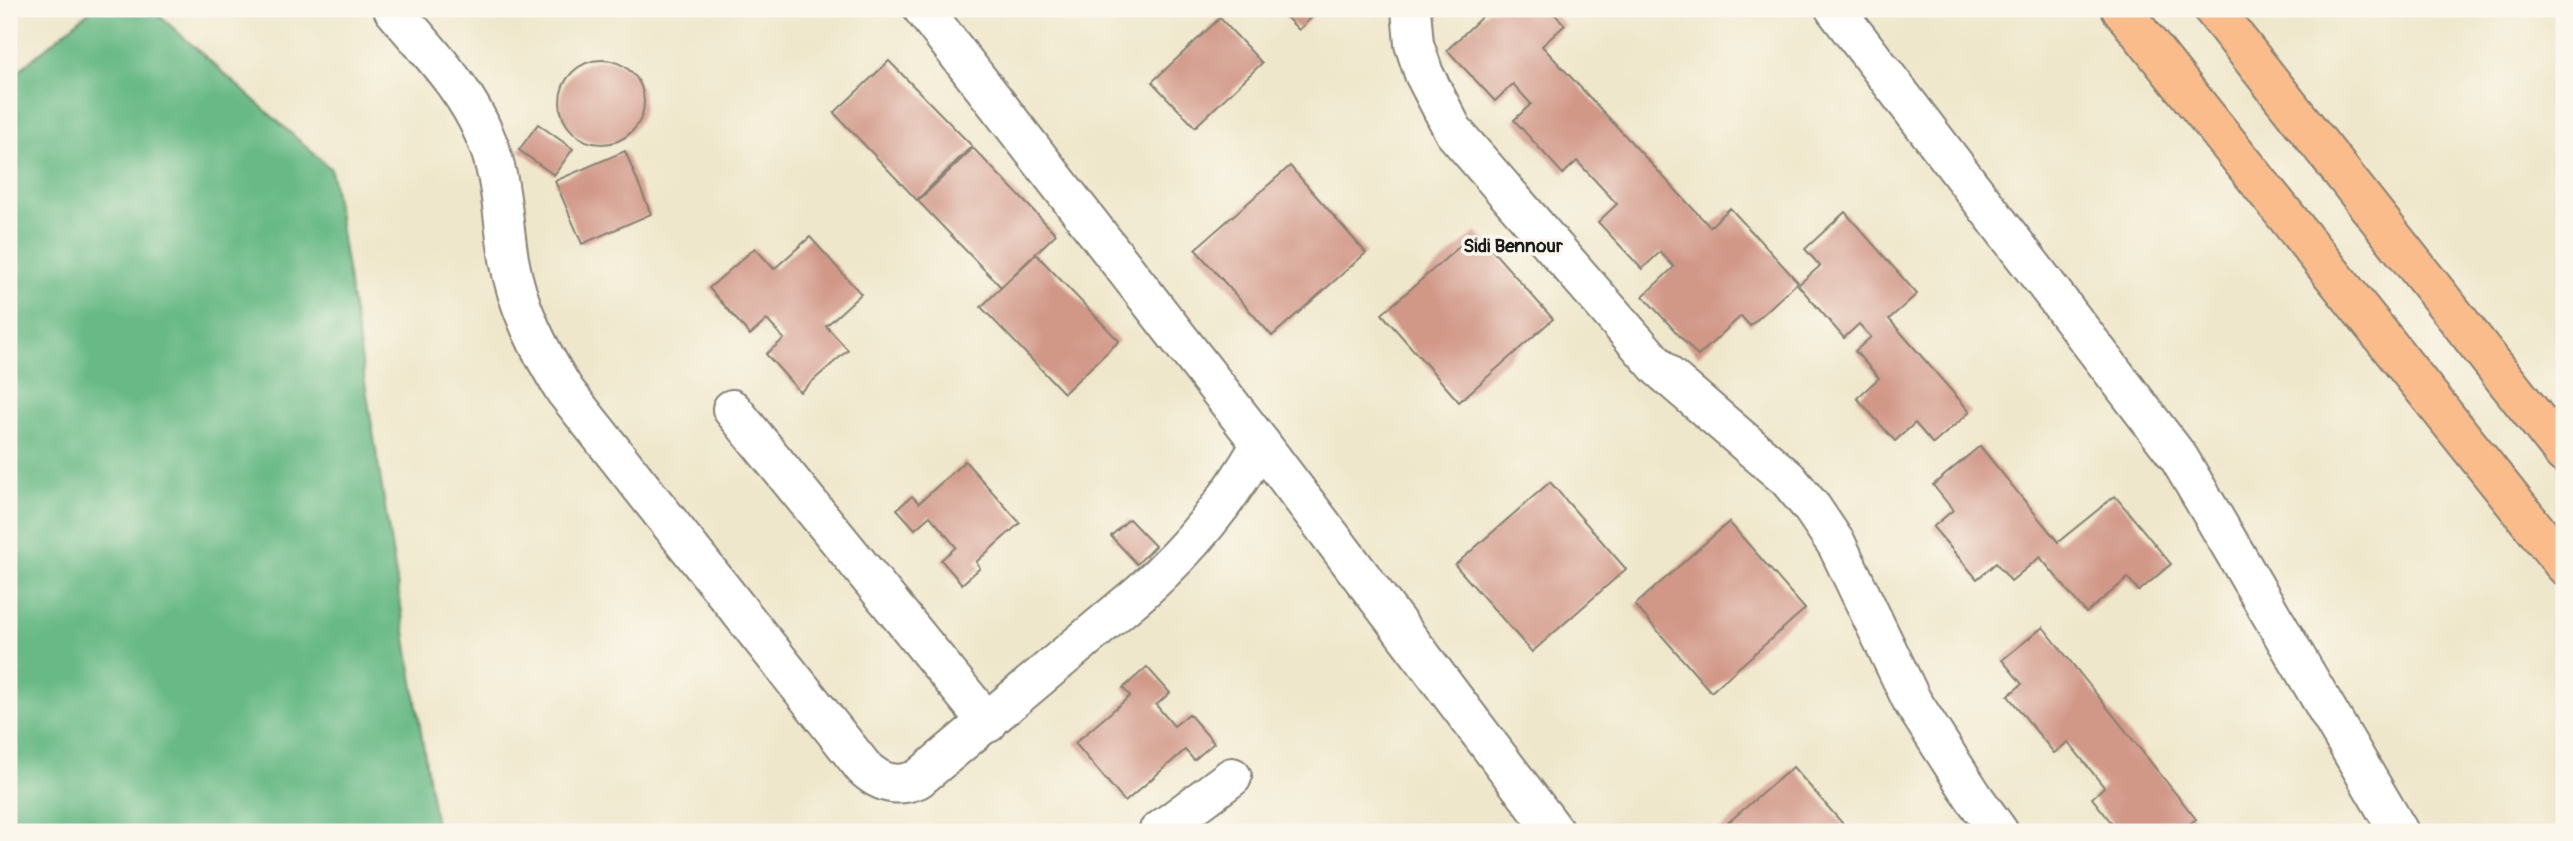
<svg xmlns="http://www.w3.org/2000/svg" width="2573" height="841" font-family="Pangolin,sans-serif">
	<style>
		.forest { fill: #68b985; stroke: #426a50; stroke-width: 2 }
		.building { fill: #d19787 }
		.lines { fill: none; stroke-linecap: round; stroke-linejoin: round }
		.minor-casing { stroke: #868274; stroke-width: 42 }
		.major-casing { stroke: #868274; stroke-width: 42 }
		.minor { stroke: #fff; stroke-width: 38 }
		.major { stroke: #fabc8b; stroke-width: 38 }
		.labels { text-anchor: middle; stroke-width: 7; stroke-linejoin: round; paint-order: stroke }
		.neighbourhood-label { font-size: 19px; font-weight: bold; fill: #1c1c1c; stroke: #fbf7ec }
	</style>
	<rect width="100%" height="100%" fill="#fbf7ec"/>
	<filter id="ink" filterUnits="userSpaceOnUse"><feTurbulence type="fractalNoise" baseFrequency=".0143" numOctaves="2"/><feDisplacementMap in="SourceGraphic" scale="14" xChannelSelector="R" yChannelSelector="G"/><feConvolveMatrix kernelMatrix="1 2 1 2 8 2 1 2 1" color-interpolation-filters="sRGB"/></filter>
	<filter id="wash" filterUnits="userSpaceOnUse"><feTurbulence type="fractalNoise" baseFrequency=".00686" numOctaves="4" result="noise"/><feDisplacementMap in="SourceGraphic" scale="28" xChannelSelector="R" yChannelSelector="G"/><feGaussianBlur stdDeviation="1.57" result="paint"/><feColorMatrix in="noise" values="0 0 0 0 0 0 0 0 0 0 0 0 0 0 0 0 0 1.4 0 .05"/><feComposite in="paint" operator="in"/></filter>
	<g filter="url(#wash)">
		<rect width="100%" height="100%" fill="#efe7cb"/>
		<path class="forest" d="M92,9H152L331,169L437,832H9V79Z"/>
		<g id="blocks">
			<g class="building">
				<path d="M1278,9H1320L1299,30Z"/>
				<path d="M1490,9H1550L1565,25L1542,46L1710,227L1730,208L1798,282L1750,326L1741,316L1698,356L1643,296L1674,267L1660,252L1642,269L1598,222L1617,204L1577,161L1563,174L1514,120L1531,104L1513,84L1495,101L1447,50Z"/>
				<path d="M1220,18L1262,63L1195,127L1152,82Z"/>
				<circle cx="602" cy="102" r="42"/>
				<path d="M889,61L972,146L917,200L834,113Z"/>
				<path d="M538,124L573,149L554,175L519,150Z"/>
				<path d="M973,148L1056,234L1001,287L918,201Z"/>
				<path d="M625,151L651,214L582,244L555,181Z"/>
				<path d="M1290,166L1366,253L1272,336L1195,249Z"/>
				<path d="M1845,212L1917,294L1889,319L1970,412L1933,444L1915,423L1895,441L1857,398L1879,378L1855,351L1871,337L1859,324L1844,338L1798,285L1820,266L1805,249Z"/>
				<path d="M1476,232L1553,319L1459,402L1382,314Z"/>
				<path d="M810,237L861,294L826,326L848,350L800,392L766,354L784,339L767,320L750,335L709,288L755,248L774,269Z"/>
				<path d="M1036,254L1119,341L1064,393L981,307Z"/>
				<path d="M1980,446L2058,542L2115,496L2171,564L2139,591L2128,578L2086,613L2040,557L2011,581L1996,563L1977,579L1933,527L1953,510L1933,485Z"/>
				<path d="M965,461L1020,523L976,562L980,568L962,584L941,560L956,547L930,516L915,529L897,509L912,496L919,503Z"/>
				<path d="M1550,482L1626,569L1532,652L1455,565Z"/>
				<path d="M1129,519L1155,546L1137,564L1111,536Z"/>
				<path d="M1729,522L1805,609L1711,692L1635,605Z"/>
				<path d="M2043,627L2196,819L2179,832H2157L2152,826L2144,832H2119L2092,798L2104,787L2068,742L2054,753L2008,696L2022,684L2002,660Z"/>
				<path d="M1147,667L1170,693L1156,705L1174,726L1189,714L1214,743L1194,760L1185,750L1125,802L1075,743L1130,696L1123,688Z"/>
				<path d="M1793,767L1850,832H1717Z"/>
			</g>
		</g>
	</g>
	<g filter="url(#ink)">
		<use href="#blocks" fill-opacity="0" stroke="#868274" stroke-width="2"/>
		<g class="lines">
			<defs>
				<g id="minor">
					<path d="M393,9C426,49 464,86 484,134C502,174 502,216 509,259C517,307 539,350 565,391L864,768C881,784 897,788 918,779L1140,593C1192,546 1226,504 1261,444"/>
					<path d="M923,9L1261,444L1555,832"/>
					<path d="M1411,9L1414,44L1424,74L1454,132L1659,368L1788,479L1812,508L1837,545L1912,701L1973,796L1999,832"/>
					<path d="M1835,9L2179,458L2399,832"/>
					<path d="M732,409L988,723"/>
					<path d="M1158,832L1232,777"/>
				</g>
				<g id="major">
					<path d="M2121,9L2564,565"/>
					<path d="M2213,9L2564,454"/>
				</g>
			</defs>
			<use href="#minor" class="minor-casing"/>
			<use href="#major" class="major-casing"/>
			<use href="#minor" class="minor"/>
			<use href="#major" class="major"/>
		</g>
	</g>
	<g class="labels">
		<g class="neighbourhood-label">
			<text x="1513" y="252">Sidi Bennour</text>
		</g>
	</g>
	<rect width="2573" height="841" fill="none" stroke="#fbf7ec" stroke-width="35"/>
</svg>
